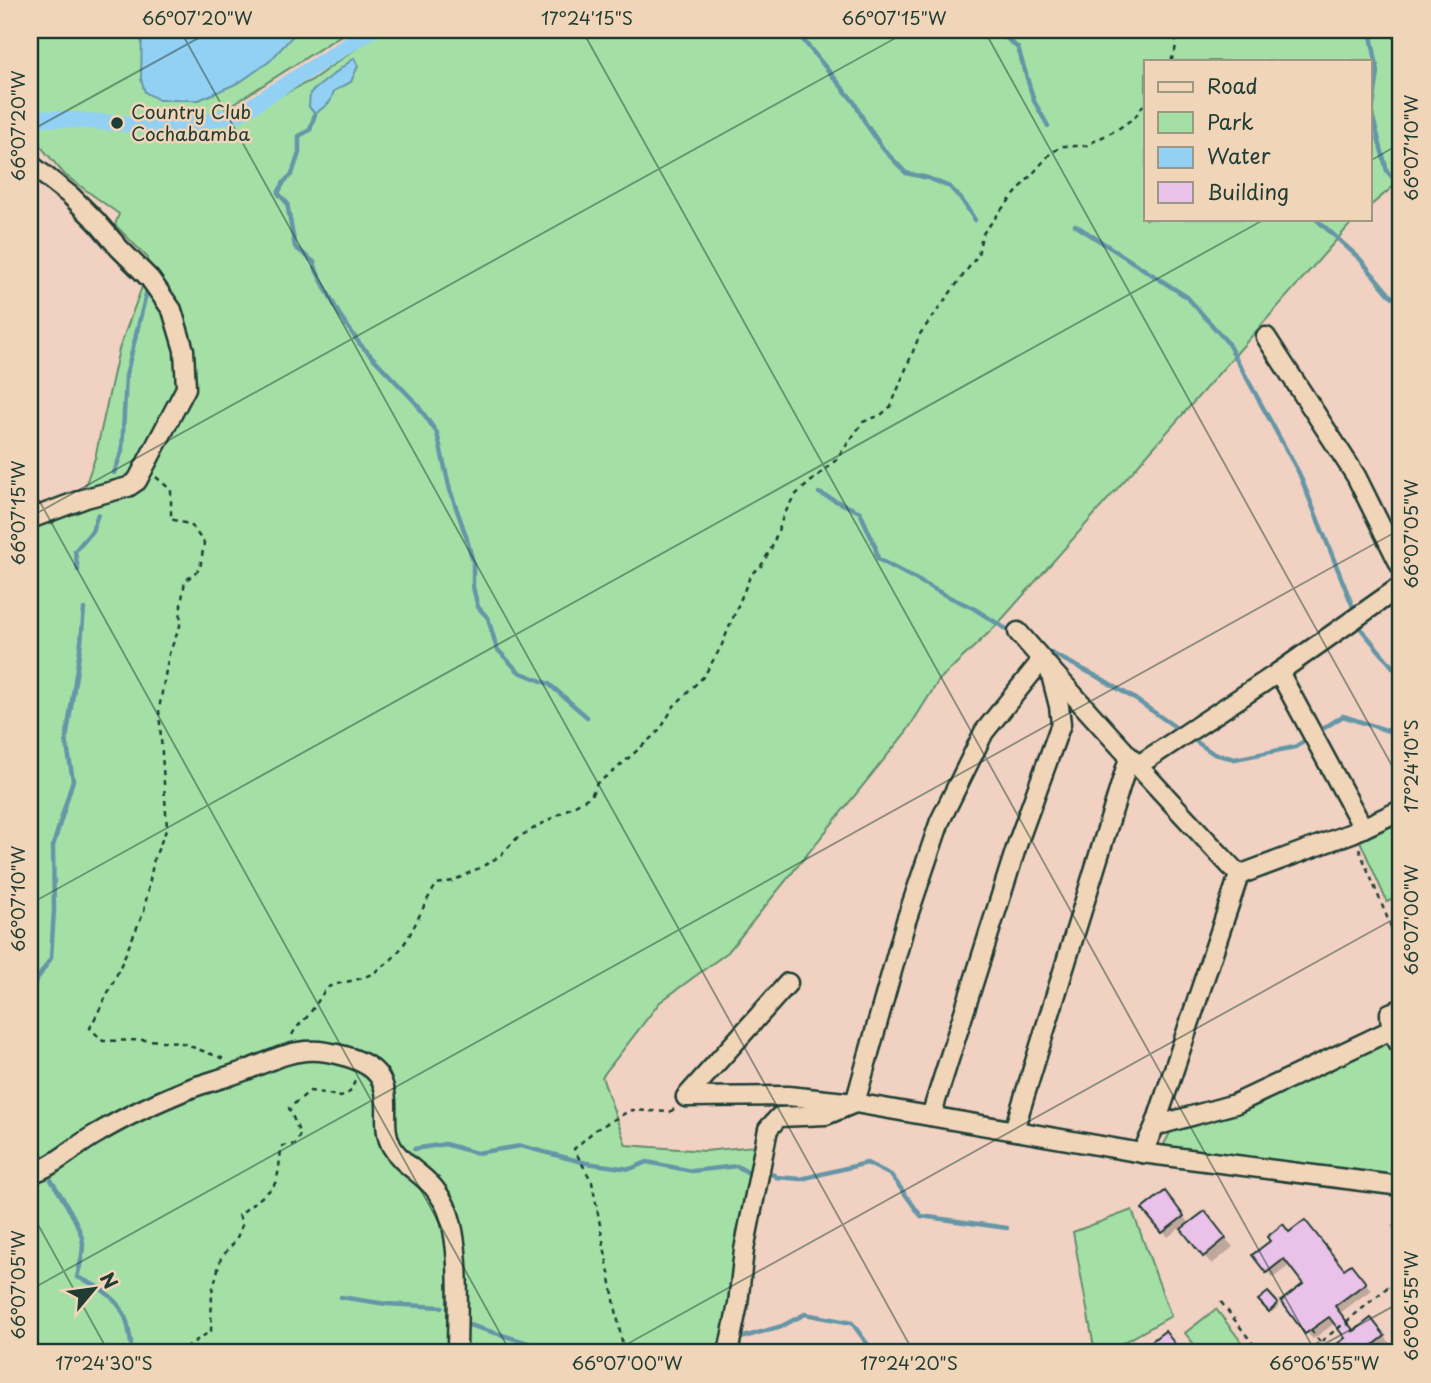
<svg xmlns="http://www.w3.org/2000/svg" width="1431" height="1383" font-family="'Playpen Sans',sans-serif">
	<style>
		.green { fill: #a4e0a6; stroke: #628e6d; stroke-width: 2 }
		.water { fill: #93d1f4; stroke: #6596a7; stroke-width: 2 }
		.shadow { fill: #0003 }
		.lines { fill: none; stroke-linecap: round; stroke-linejoin: round }
		.stream { stroke: #6596a7; stroke-width: 4.5 }
		.canal { stroke: #93d1f4; stroke-width: 16 }
		.building { fill: #eac1e9; stroke: #1f3d34; stroke-width: 2 }
		.minor-casing { stroke: #1f3d34; stroke-width: 23 }
		.path { stroke: #1f3d34; stroke-width: 2.5; stroke-dasharray: 5 5; stroke-linecap: butt }
		.minor { stroke: #f1d5b8; stroke-width: 18 }
		.ticks { fill: none; stroke: #1f3d34; stroke-width: 2; stroke-opacity: 0.45 }
		.poi-dot { fill: #1f3d34; stroke: #f1d5b8; stroke-width: 2.5 }
		.labels { text-anchor: middle; stroke-width: 5; stroke-linejoin: round; paint-order: stroke }
		.poi-label { font-size: 19px; fill: #1f3d34; stroke: #f1d5b8; text-anchor: start }
		.neatline { fill: none; stroke: #1f3d34; stroke-width: 2.5 }
		.ticks-label { font-size: 18px; text-anchor: middle; fill: #1f3d34 }
	</style>
	<rect width="100%" height="100%" fill="#f0d1c2"/>
	<filter id="ink" filterUnits="userSpaceOnUse"><feTurbulence type="fractalNoise" baseFrequency=".0143" numOctaves="2"/><feDisplacementMap in="SourceGraphic" scale="14" xChannelSelector="R" yChannelSelector="G"/><feConvolveMatrix kernelMatrix="1 2 1 2 8 2 1 2 1" color-interpolation-filters="sRGB"/></filter>
	<g filter="url(#ink)">
		<g class="green">
			<path d="M30,30H349L210,119L202,127L238,117L312,80L382,30H1401V180L1370,206V61H1146V219H1355L997,625L939,680L907,731L728,952L660,1002L602,1077L626,1145L705,1151L764,1145L736,1353H30V525L53,523L83,492L95,458L119,349L143,284L148,258L115,225L119,214L65,175L30,134Z"/>
			<path d="M1401,822V895L1387,902L1360,841Z"/>
			<path d="M1388,1042L1401,1066V1177L1162,1148L1171,1131L1238,1114Z"/>
			<path d="M1132,1210L1171,1316L1105,1353H1095L1073,1232Z"/>
			<path d="M1216,1309L1250,1353H1201L1185,1333Z"/>
		</g>
		<g class="water">
			<path d="M142,30H298L270,61L240,82L199,100H159L145,92L141,79Z"/>
			<path d="M354,58L358,66L351,82L334,91L330,102L315,114L309,107L310,93Z"/>
		</g>
		<g class="shadow">
			<path d="M1170,1199L1188,1222L1168,1237L1145,1209Z"/>
			<path d="M1205,1213L1233,1247L1212,1264L1204,1256Z"/>
			<path d="M1401,1218V1240L1391,1226Z"/>
			<path d="M1290,1234L1345,1271L1357,1272L1371,1290L1340,1313L1355,1332L1377,1326L1390,1343L1376,1353H1328L1347,1339L1335,1323L1313,1339L1307,1333L1283,1302L1305,1285L1290,1265L1273,1278L1267,1271Z"/>
			<path d="M1268,1294L1279,1306L1272,1312L1261,1301Z"/>
			<path d="M1165,1333L1182,1353H1140Z"/>
		</g>
		<g class="lines">
			<g class="stream">
				<path d="M795,30L854,102L866,124L884,150L906,173L928,178L950,187L962,200L975,220"/>
				<path d="M997,30L1018,48L1034,101L1048,126"/>
				<path d="M1370,30L1378,72L1372,114L1387,171L1401,187"/>
				<path d="M315,114L310,130L299,136V153L292,174L284,182L278,193L287,203L295,247L314,262L317,272L339,314L359,343L416,403L437,433L450,490L466,536L473,562V587L478,607L488,618L497,649L519,672L549,684L587,717"/>
				<path d="M1316,219L1360,259L1389,294L1401,303"/>
				<path d="M1075,225L1187,297L1227,342L1299,473L1355,612"/>
				<path d="M114,473L122,451L126,376L147,290"/>
				<path d="M819,493L860,512L875,546L878,559L945,595L973,608L1014,634"/>
				<path d="M78,570L75,551L92,531L98,514"/>
				<path d="M1358,620L1362,630L1401,677"/>
				<path d="M1041,648L1102,679L1135,699L1181,731"/>
				<path d="M1316,733L1343,716L1401,735"/>
				<path d="M1191,738L1214,754L1235,759L1295,747L1309,738"/>
				<path d="M30,990L51,958L54,910L53,846L73,780L66,740L81,642L84,609"/>
				<path d="M30,1130L42,1159"/>
				<path d="M414,1149L445,1144L476,1153L521,1146L586,1163L630,1169L647,1162L692,1171L737,1166L749,1173L755,1170"/>
				<path d="M764,1172L774,1175L776,1177L801,1179L867,1163L891,1175L921,1216L1007,1228"/>
				<path d="M51,1180C61,1195 82,1227 83,1244C83,1256 80,1266 77,1277C98,1285 120,1299 127,1322C129,1329 130,1337 131,1344"/>
				<path d="M341,1297L386,1304L442,1307"/>
				<path d="M469,1325L561,1353"/>
				<path d="M737,1339L782,1326L805,1314L852,1323L874,1353"/>
				<path d="M589,1353L597,1351L600,1353"/>
				<path d="M713,1353L723,1346"/>
			</g>
			<path class="canal" d="M30,117L157,126L195,123L239,114L372,30"/>
		</g>
		<g class="building">
			<path d="M1165,1191L1184,1216L1162,1233L1142,1209Z"/>
			<path d="M1205,1211L1226,1238L1203,1257L1181,1229Z"/>
			<path d="M1305,1220L1344,1269L1351,1264L1366,1283L1335,1306L1354,1331L1371,1318L1385,1336L1363,1353H1325L1345,1338L1329,1317L1305,1334L1281,1301L1303,1284L1284,1259L1266,1273L1252,1255L1270,1241L1267,1237L1283,1224L1289,1232Z"/>
			<path d="M1268,1292L1278,1303L1269,1312L1258,1300Z"/>
			<path d="M1165,1331L1182,1353H1157L1149,1343Z"/>
		</g>
		<g class="lines">
			<defs>
				<g id="minor">
					<path d="M30,164L71,196L96,221L119,248L150,279L172,310L184,350L186,388L137,481L128,487L86,498L30,519"/>
					<path d="M1266,337L1356,476L1401,567"/>
					<path d="M1018,632C1090,715 1164,795 1239,875"/>
					<path d="M1279,672L1363,828"/>
					<path d="M1137,766L1279,672L1401,586"/>
					<path d="M1239,875L1352,833L1401,810"/>
					<path d="M1401,1009L1390,1013L1391,1030L1401,1047"/>
					<path d="M686,1097L788,1096L855,1103L1142,1153L1401,1186"/>
					<path d="M686,1097L788,983"/>
					<path d="M931,1116L1018,842L1061,724L1059,706L1050,671"/>
					<path d="M1155,1126L1235,1104L1391,1030"/>
					<path d="M1014,1130L1129,758"/>
					<path d="M1142,1153L1155,1126L1239,875"/>
					<path d="M30,1174C56,1166 74,1146 98,1133C128,1115 161,1100 194,1087C212,1081 231,1076 249,1069C268,1062 284,1053 305,1051C326,1049 365,1058 378,1075C394,1097 379,1125 392,1147C401,1163 418,1171 430,1184C435,1188 439,1195 443,1201C463,1235 457,1313 457,1353"/>
					<path d="M728,1353L738,1304L744,1250L768,1129L779,1117L826,1115L855,1103L906,921L940,821L984,732L1042,660"/>
				</g>
			</defs>
			<use href="#minor" class="minor-casing"/>
			<g class="path">
				<path d="M1171,61L1175,51L1178,30"/>
				<path d="M156,477L171,490V519L191,525L204,543L200,569L185,581L181,605L180,626L169,654L159,709L167,828L154,859L144,911L114,981L90,1028L103,1041L146,1040L179,1042L227,1060"/>
				<path d="M1359,849L1401,951"/>
				<path d="M292,1035C296,1027 301,1023 307,1017C314,1008 320,998 326,988C341,981 358,982 373,973C411,952 415,915 437,884L453,881L487,864L500,856L517,838L591,796L597,783L614,771L660,730L674,706L704,676L721,647L751,574L761,566L772,547L783,517L794,496L836,460L863,422L881,415L891,406L920,334L978,255L982,235L1001,210L1050,154L1062,146H1085L1118,129L1135,117L1146,101"/>
				<path d="M1221,1302L1260,1353"/>
				<path d="M1346,1322L1401,1276"/>
				<path d="M1311,1330L1320,1342"/>
				<path d="M177,1353L211,1331L212,1292L221,1258L236,1240L242,1225L239,1215C248,1207 269,1193 274,1185C280,1175 279,1158 282,1146L296,1144L300,1134L289,1108L310,1091L324,1093L341,1097L350,1092L356,1079"/>
				<path d="M624,1353L592,1182L574,1149L595,1130L631,1110L670,1112L674,1109"/>
				<path d="M1306,1353L1346,1322L1353,1332"/>
			</g>
			<use href="#minor" class="minor"/>
		</g>
	</g>
	<path class="ticks" d="M180,30L914,1353M582,30L1316,1353M984,30L1401,782M1386,30L1401,57M30,131L213,30M1370,161L1401,143M30,484L511,1353M30,517L910,30M30,904L1265,219M30,1210L109,1353M30,1290L1401,529M611,1353L1401,915M1308,1353L1401,1302"/>
	<circle class="poi-dot" cx="117" cy="123" r="7"/>
	<g class="labels">
		<g class="poi-label">
			<text x="131" y="119">Country Club<tspan x="131" dy="22">Cochabamba</tspan></text>
		</g>
	</g>
	<rect width="1431" height="1383" fill="none" stroke="#f1d5b8" stroke-width="77"/>
	<rect x="1144" y="60" width="228" height="161" fill="#f1d5b8" stroke="#9d9883" stroke-width="2"/>
	<rect x="1158" y="82" width="35" height="10" fill="#f1d5b8" stroke="#9d9883" stroke-width="2"/>
	<text x="1207" y="94" font-size="21" fill="#1f3d34">Road</text>
	<rect x="1158" y="112" width="35" height="21" fill="#a4e0a6" stroke="#9d9883" stroke-width="2"/>
	<text x="1207" y="130" font-size="21" fill="#1f3d34">Park</text>
	<rect x="1158" y="147" width="35" height="21" fill="#93d1f4" stroke="#9d9883" stroke-width="2"/>
	<text x="1207" y="164" font-size="21" fill="#1f3d34">Water</text>
	<rect x="1158" y="182" width="35" height="21" fill="#eac1e9" stroke="#9d9883" stroke-width="2"/>
	<text x="1207" y="200" font-size="21" fill="#1f3d34">Building</text>
	<g transform="translate(94 1289) rotate(61)" stroke="#f1d5b8" stroke-width="5" paint-order="stroke">
	<path d="M0-5L12 26L0 18L-12 26Z" fill="#1f3d34"/>
	<text y="-10" font-size="19" font-weight="bold" text-anchor="middle" fill="#1f3d34">N</text>
	</g>
	<rect x="38" y="38" width="1354" height="1306" class="neatline"/>
	<g class="ticks-label">
		<text x="197" y="25">66°07'20"W</text>
		<text x="587" y="25">17°24'15"S</text>
		<text x="894" y="25">66°07'15"W</text>
		<text transform="translate(19 126) rotate(-90)" y="6">66°07'20"W</text>
		<text transform="translate(1412 148) rotate(-90)" y="6">66°07'10"W</text>
		<text transform="translate(19 513) rotate(-90)" y="6">66°07'15"W</text>
		<text transform="translate(1412 534) rotate(-90)" y="6">66°07'05"W</text>
		<text transform="translate(1412 766) rotate(-90)" y="6">17°24'10"S</text>
		<text transform="translate(19 899) rotate(-90)" y="6">66°07'10"W</text>
		<text transform="translate(1412 920) rotate(-90)" y="6">66°07'00"W</text>
		<text transform="translate(19 1285) rotate(-90)" y="6">66°07'05"W</text>
		<text transform="translate(1412 1306) rotate(-90)" y="6">66°06'55"W</text>
		<text x="104" y="1370">17°24'30"S</text>
		<text x="627" y="1370">66°07'00"W</text>
		<text x="909" y="1370">17°24'20"S</text>
		<text x="1324" y="1370">66°06'55"W</text>
	</g>
</svg>
